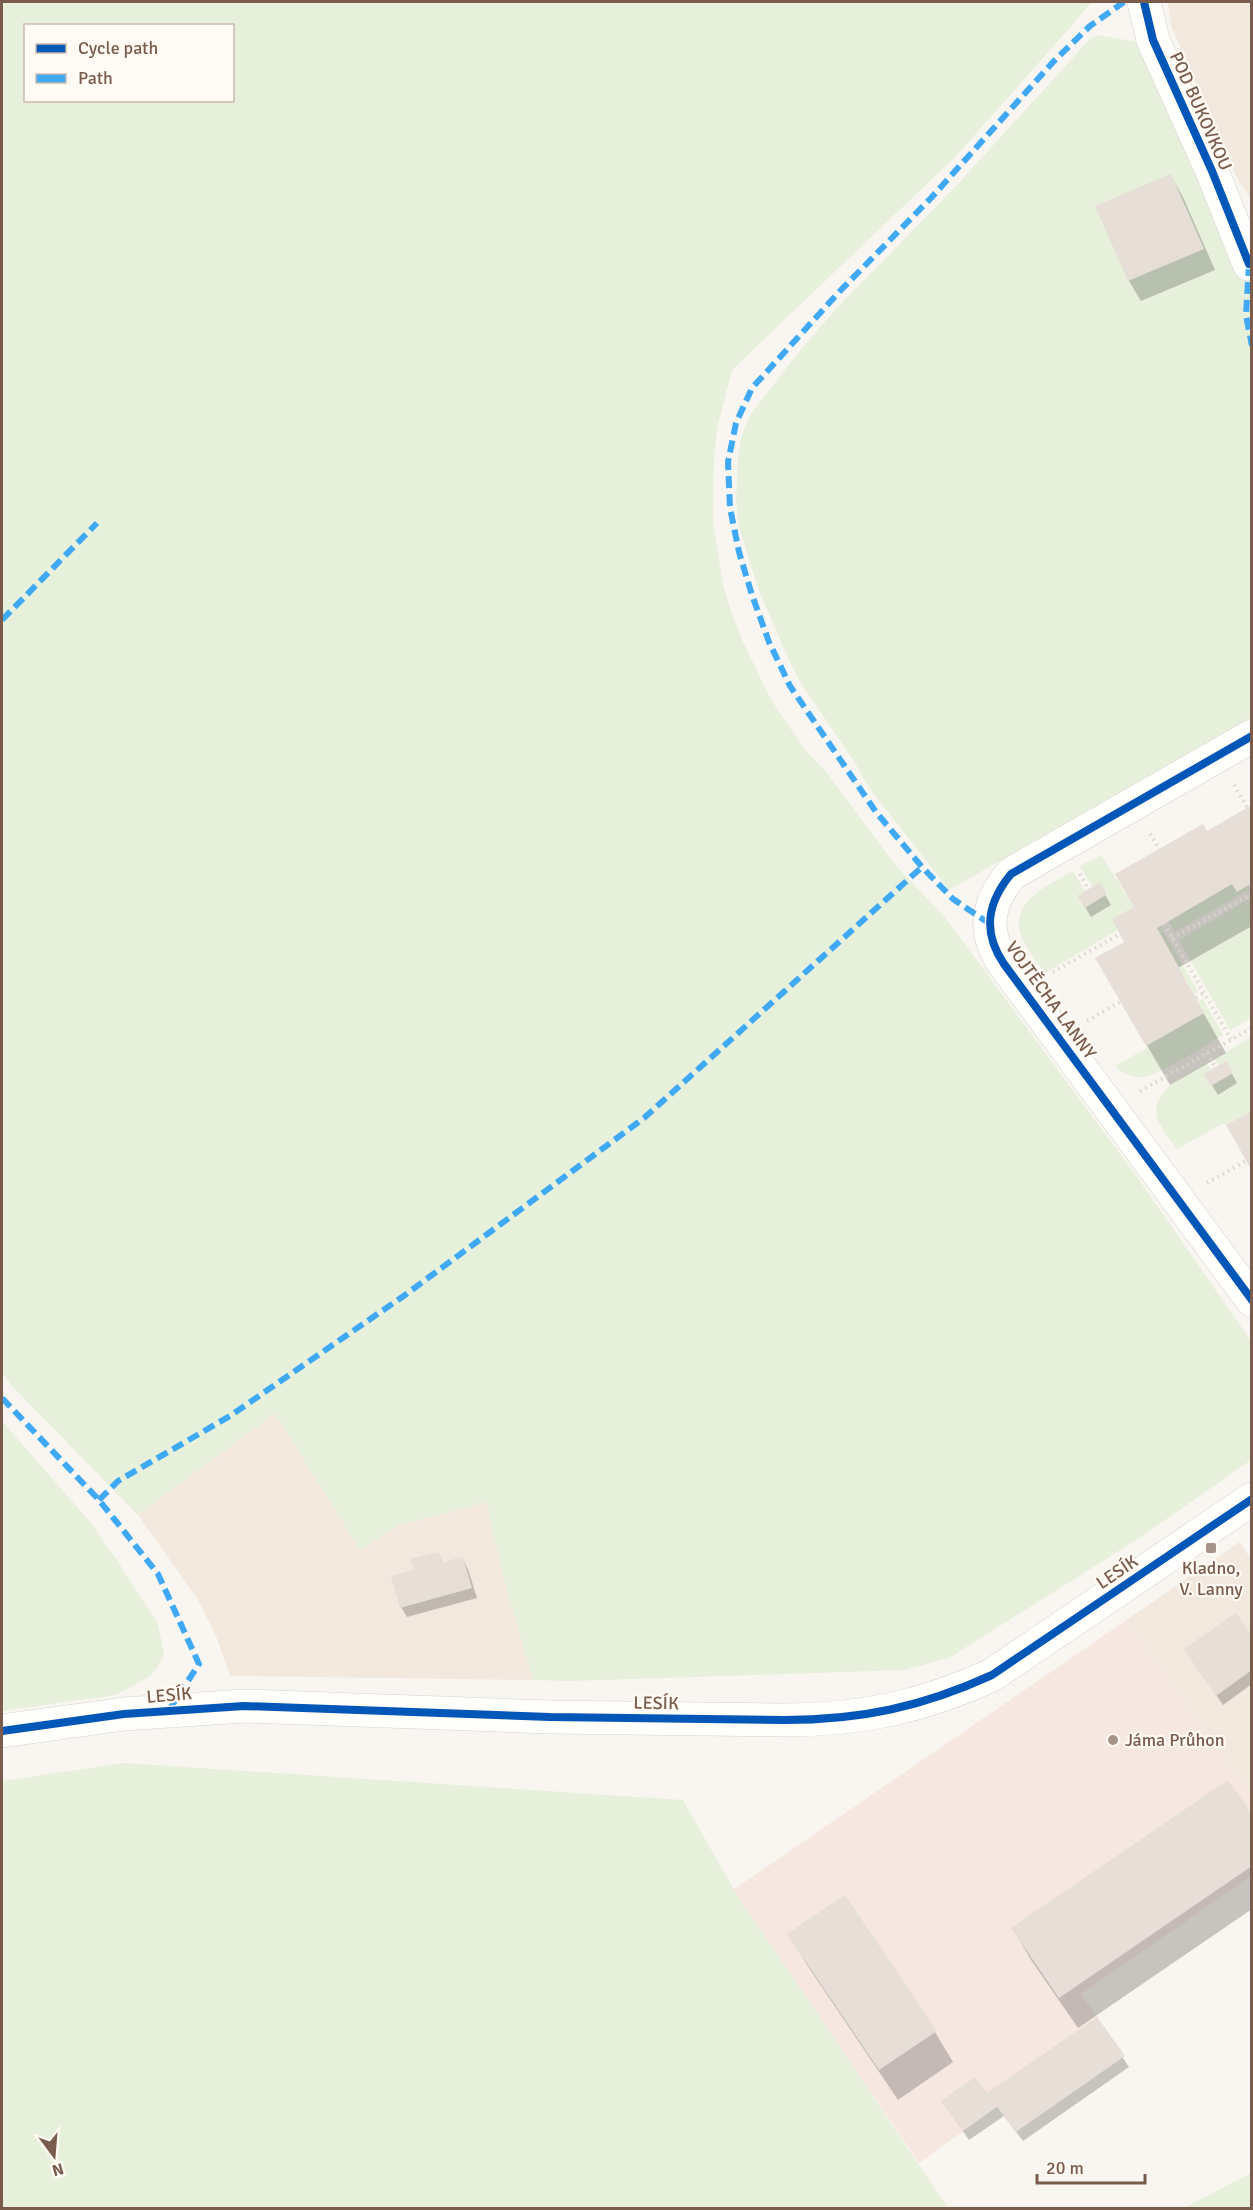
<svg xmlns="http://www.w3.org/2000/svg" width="1253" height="2210" font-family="Signika,sans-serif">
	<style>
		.residential { fill: #f2e8de }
		.commercial { fill: #f6e8e1 }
		.green { fill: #e7f0db; fill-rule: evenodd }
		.shadow { fill: #0003 }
		.building { fill: #e6ded7 }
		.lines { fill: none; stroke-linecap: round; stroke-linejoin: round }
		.minor-casing { stroke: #d7d1cb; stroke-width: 34 }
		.path { stroke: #dcd5d0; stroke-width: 4; stroke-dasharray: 1.5 4.5; stroke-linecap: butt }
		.minor { stroke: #fefefd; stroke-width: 33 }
		.quiet { stroke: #3fa9f5; stroke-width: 6; stroke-dasharray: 12 6; stroke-linecap: butt }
		.cycleway-casing { stroke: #fffaf3; stroke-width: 11 }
		.cycleway { stroke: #0057b8; stroke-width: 8 }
		.poi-dot { fill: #a69286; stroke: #fffaf3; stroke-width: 2 }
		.labels { text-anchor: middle; stroke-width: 4.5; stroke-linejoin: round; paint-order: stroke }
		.street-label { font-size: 18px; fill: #7a5c4d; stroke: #fffaf3 }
		.poi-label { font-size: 18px; fill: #7a5c4d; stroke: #fffaf3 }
	</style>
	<rect width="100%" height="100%" fill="#f9f5f0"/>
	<g class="residential">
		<path d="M1168,2H1251V198L1238,180L1171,26Z"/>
		<path d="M275,1413L360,1550L396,1526L486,1502L507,1590L533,1680L230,1676L216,1636L197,1598L138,1515Z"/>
		<path d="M1240,1542L1252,1561L1251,1796L1125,1621Z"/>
	</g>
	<path class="commercial" d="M1125,1621L1251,1796V1876L1081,1994L1125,2056L1016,2132L997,2107L919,2163L733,1890Z"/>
	<g class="green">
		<path d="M2,2H1091L1075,22L956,156L732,370L718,424L714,456L713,522L723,585L732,614L743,642L770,698L788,725L806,751L827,773L896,866L944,916L1135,1174L1251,1341V1460L1141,1537L949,1658L904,1670L572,1681L533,1680L507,1590L486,1502L396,1526L360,1550L275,1413L138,1515L12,1386L2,1373ZM26,26H232V100H26Z"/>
		<path d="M1098,35L1143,43L1251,253V717L949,890L869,788L854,761L802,685L788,658L759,591L739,527L736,502L738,456L742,434L751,414L794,358L834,311L957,185L1090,39Z"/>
		<path d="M1101,855L1134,907L1118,930L1045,973C1037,962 1027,950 1022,938C1007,902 1049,885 1073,871L1085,891L1077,896L1084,907L1107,895L1100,882L1092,887L1080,866Z"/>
		<path d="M1232,884L1237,891L1248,885L1250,889L1175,932L1168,921Z"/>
		<path d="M1251,898V1018L1230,1030L1179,940Z"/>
		<path d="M1160,926L1198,991L1194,994L1157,928Z"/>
		<path d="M1203,999L1223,1035C1205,1045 1159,1077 1140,1077C1130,1078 1123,1073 1115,1066L1147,1048L1146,1046L1204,1013L1198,1001Z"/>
		<path d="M1251,1037V1111L1226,1125L1224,1123L1177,1149C1172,1142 1165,1134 1161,1126C1143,1093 1185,1076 1207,1063L1211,1069L1203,1074L1211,1086L1233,1073L1226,1061L1218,1065L1215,1059Z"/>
		<path d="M2,1421L91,1523L118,1562L158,1624L164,1655L157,1668L150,1676L116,1695L2,1711Z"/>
		<path d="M124,1763L683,1800L734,1890L948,2208H2V1781Z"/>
		<path d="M1251,2173V2208H1184Z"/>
	</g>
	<g class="shadow">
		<path d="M1171,176L1183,197L1215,270L1141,301L1129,281L1097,207Z"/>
		<path d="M1252,807V926L1178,968L1226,1053L1170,1085L1097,959L1126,943L1136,908L1206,833Z"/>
		<path d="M1099,884L1111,905L1091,917L1079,897Z"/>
		<path d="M1226,1063L1237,1083L1218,1095L1205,1074Z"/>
		<path d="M438,1553L443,1563L463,1559L468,1569L477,1598L407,1617L401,1607L415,1571Z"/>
		<path d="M1252,1639V1684L1223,1705L1192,1660Z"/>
		<path d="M1252,1817V1909L1078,2028L1031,1960L1013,1929Z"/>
		<path d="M789,1934L935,2032L953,2062L898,2100L807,1965Z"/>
		<path d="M1097,2019L1129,2067L1023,2141L1004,2116L969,2140L949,2111L987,2095Z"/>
	</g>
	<g class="building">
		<path d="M1171,174L1204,249L1128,281L1095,206Z"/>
		<path d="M1252,805V883L1237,892L1232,884L1157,928L1204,1013L1146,1046L1095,958L1124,942L1112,919L1134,907L1115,874L1203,824L1207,831Z"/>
		<path d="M1100,882L1107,894L1085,908L1077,896Z"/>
		<path d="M1226,1061L1233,1073L1211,1086L1203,1074Z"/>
		<path d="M1252,1111V1171L1226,1125Z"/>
		<path d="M439,1552L442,1562L463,1557L472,1588L400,1608L391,1576L414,1570L410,1559Z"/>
		<path d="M1236,1613L1252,1636V1670L1216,1696L1184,1649Z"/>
		<path d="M1228,1780L1252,1814V1866L1059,1998L1011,1928Z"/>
		<path d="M845,1895L937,2031L879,2070L787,1934Z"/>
		<path d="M1097,2017L1125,2056L1016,2132L997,2107L963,2131L941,2101L975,2077L987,2093Z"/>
	</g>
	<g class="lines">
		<defs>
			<g id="minor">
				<path d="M1144,2L1153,40L1212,171L1249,264"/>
				<path d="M1252,736L1011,874C987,903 982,932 1004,964L1252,1300"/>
				<path d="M2,1731L124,1714L244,1706L550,1717L784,1720C861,1720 922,1707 992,1675L1252,1499"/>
			</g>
		</defs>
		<use href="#minor" class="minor-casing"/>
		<g class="path">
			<path d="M1234,785L1247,807"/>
			<path d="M1150,834L1159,849"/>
			<path d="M1080,874L1088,889"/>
			<path d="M1251,883H1252"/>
			<path d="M1164,924L1231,1039"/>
			<path d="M1172,938L1252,894"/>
			<path d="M1053,972L1120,934"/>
			<path d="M1196,998L1204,993"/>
			<path d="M1087,1021L1120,1002"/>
			<path d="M1207,1053L1215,1067"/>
			<path d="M1140,1091L1252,1028"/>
			<path d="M1207,1183L1246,1161"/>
		</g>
		<use href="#minor" class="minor"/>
		<g class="quiet">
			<path d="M1249,264L1246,315L1252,346"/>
			<path d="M2,620L97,523"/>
			<path d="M990,924L953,899L922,867L876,812L790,686L769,642L752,595L739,552L730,508L728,462L736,423L752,388L840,291L931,198L1054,61L1090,26L1124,2"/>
			<path d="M2,1398L99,1500L158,1574L199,1664L169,1710"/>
			<path d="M99,1500L118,1481L230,1416L405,1295L644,1118L922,867"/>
		</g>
		<defs>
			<g id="cycleway">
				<path d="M1144,2L1153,40L1212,171L1249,264"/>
				<path d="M1252,736L1011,874C987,903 982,932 1004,964L1252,1300"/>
				<path d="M2,1731L124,1714L244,1706L550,1717L784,1720C861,1720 922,1707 992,1675L1252,1499"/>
			</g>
		</defs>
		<use href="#cycleway" class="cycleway-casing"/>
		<use href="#cycleway" class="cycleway"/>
	</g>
	<g class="poi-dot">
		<rect x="1205" y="1542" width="12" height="12" rx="3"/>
		<circle cx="1113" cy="1740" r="6"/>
	</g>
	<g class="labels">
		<g class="street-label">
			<text transform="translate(1201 111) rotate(66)" y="6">POD BUKOVKOU</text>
			<text transform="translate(1051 1000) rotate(54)" y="6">VOJTĚCHA LANNY</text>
			<text transform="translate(1117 1572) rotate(-34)" y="6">LESÍK</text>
			<text transform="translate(169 1695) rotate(-5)" y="6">LESÍK</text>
			<text transform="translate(656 1703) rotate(1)" y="6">LESÍK</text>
		</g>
		<g class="poi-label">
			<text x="1211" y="1574">Kladno,<tspan x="1211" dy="21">V. Lanny</tspan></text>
			<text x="1125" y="1746" text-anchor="start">Jáma Průhon</text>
		</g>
	</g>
	<rect width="1253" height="2210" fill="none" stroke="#7a5c4d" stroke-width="6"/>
	<rect x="24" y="24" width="210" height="78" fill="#fffaf3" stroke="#cabbb1" stroke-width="1.5"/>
	<rect x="36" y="44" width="30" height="9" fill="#0057b8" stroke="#cabbb1" stroke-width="1.5"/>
	<text x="78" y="54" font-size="18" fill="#7a5c4d">Cycle path</text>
	<rect x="36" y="74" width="30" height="9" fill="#3fa9f5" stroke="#cabbb1" stroke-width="1.5"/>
	<text x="78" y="84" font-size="18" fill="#7a5c4d">Path</text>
	<g transform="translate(54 2156) rotate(164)" stroke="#fffaf3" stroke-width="4.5" paint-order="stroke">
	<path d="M0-4.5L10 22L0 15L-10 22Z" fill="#7a5c4d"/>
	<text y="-9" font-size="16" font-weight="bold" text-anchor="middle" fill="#7a5c4d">N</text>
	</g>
	<path d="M1037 2174v9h108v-9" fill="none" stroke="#7a5c4d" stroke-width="3"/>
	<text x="1046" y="2174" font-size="18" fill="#7a5c4d" stroke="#fffaf3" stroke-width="4.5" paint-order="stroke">20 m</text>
</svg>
